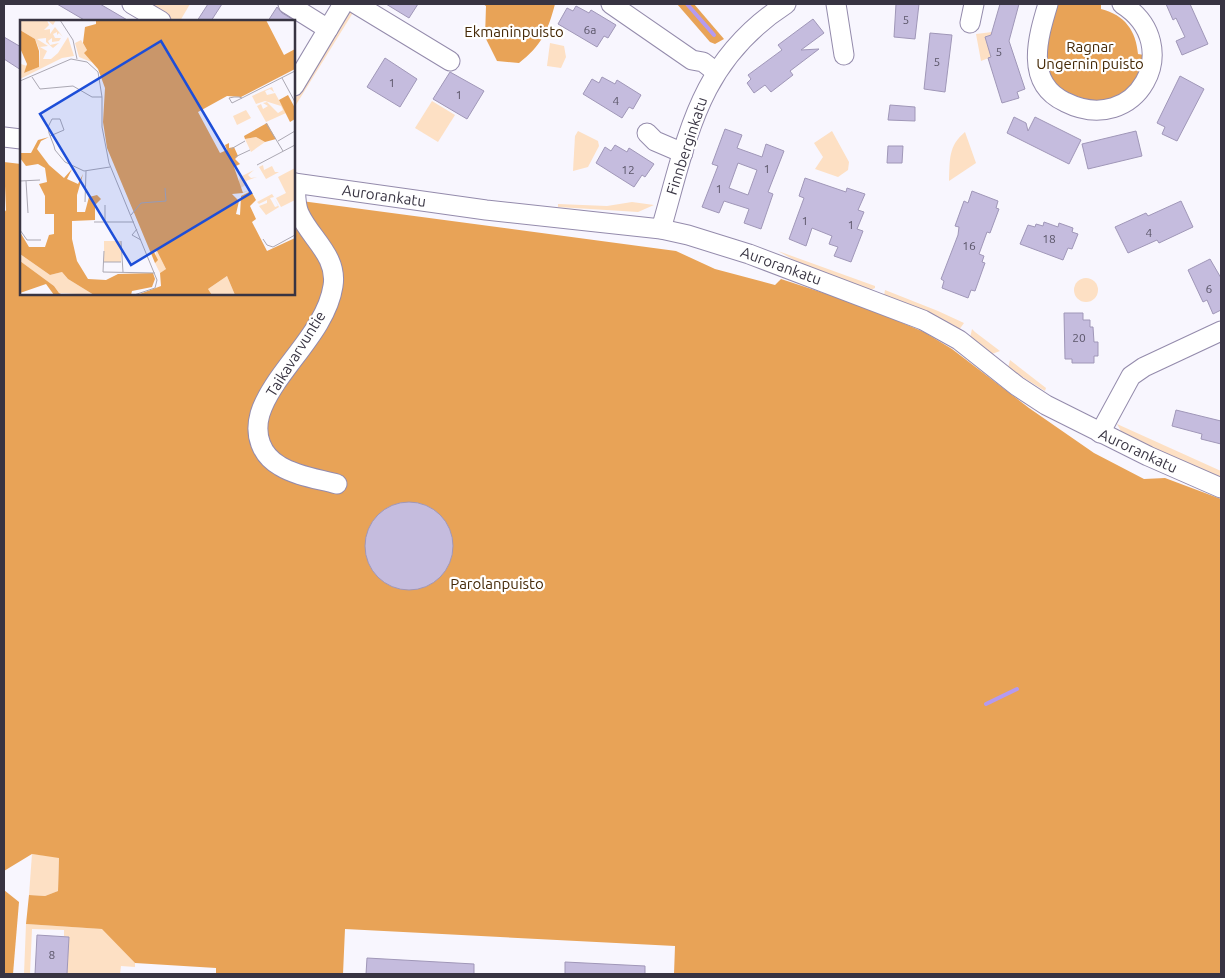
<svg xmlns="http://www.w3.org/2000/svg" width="1225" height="978" font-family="Ubuntu,sans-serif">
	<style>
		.green { fill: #fde0c4 }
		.forest { fill: #e8a357 }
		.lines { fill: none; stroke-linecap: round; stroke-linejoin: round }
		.stream { stroke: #b49af0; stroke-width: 4 }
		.building { fill: #c5bcde; stroke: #a097b8; fill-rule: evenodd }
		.minor-casing { stroke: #948bac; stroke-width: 21 }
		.minor { stroke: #fff; stroke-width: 19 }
		.labels { text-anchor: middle; stroke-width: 4.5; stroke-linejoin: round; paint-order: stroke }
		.number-label { font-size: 12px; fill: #5b5669 }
		.park-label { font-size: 15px; fill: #452907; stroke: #fff }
		.street-label { font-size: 15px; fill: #383442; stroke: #fff }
		.inset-road { fill: none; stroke: #aba8b3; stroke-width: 1 }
		.view { fill: #1d4ed8; fill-opacity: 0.15; stroke: #1d4ed8; stroke-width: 2.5 }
		.inset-edge { fill: none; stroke: #383442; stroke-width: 2.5 }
	</style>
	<rect width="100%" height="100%" fill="#f8f6fe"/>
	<g class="green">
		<path d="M137,4H190L180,21H166Z"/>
		<path d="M349,11H354L294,108V100Z"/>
		<path d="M992,32L991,35L985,37L991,57L981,61L976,34Z"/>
		<path d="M550,43L564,46L566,57L561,68L547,66Z"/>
		<path d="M432,101L455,115L438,142L415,128Z"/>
		<path d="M578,131L598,141L599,146L588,167L573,171L575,136Z"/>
		<path d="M832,131L849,162L848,170L838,177L815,169L823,157L814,143Z"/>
		<path d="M965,132L976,163L949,181C950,160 948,146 965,132Z"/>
		<path d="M632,202L654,205L638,212L558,207V204L607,206Z"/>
		<path d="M778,251L875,286V288L869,291L808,268Z"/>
		<circle cx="1086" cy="290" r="12"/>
		<path d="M885,290L938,311L964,323L959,330L920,310L884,296Z"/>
		<path d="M972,329L975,332L1000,351L992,354L970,338Z"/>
		<path d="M1010,360L1046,388L1045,391L1008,368Z"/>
		<path d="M1117,424L1221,471V480L1122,433Z"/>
		<path d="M32,854L59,857L58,891L45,896L29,895Z"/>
		<path d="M26,924L103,929L135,963V967L121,966L120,974H67L69,937L64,936V930L32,929L30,974H24Z"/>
	</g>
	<g class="forest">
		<path d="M483,4H555C548,31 541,46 519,63L497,61L485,37L486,6Z"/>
		<path d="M677,4H694L724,39L715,44L710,42Z"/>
		<path d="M1055,4H1101V9C1125,15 1136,31 1138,54L1144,55L1139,82L1104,106L1054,88L1042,62Z"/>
		<path d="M4,162L21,164V294H294V200L676,251L715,269L775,285L781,279L860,305L924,332L952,349L1029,408L1094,453L1144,479L1165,478L1221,499V974H674L675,946L345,929L343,974H216V968L135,963L102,929L26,924L29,895L45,896L58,891L59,858L32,854L4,871V213L6,210Z"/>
		<path d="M4,890L19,902L13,974H4Z"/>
	</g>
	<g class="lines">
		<g class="stream">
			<path d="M687,4L714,35"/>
			<path d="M986,704L1017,689"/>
		</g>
	</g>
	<g class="building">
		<path d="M57,4H100L129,21H86Z"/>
		<path d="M208,4H222L211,21H197Z"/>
		<path d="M386,4H418L409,18Z"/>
		<path d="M896,4H919L915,39L894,37Z"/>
		<path d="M1000,4H1019L1009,41L1025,89L1017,92L1019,98L1002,103L988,58L991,57L985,37L991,35Z"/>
		<path d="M1166,4H1190L1208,44L1182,55L1176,41L1185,37L1176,18L1173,20Z"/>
		<path d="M576,6L589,13L591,10L616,25L608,38L604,36L597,47L558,24L567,8L573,11Z"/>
		<path d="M277,7L282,13L292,19L290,21H268Z"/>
		<path d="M813,19L824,33L801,50L819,49L790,71L793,75L771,92L765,85L754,93L747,83L751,79L748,75L782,50L778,45Z"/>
		<path d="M930,33L952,35L945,92L924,89Z"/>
		<path d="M4,37L21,47V70L4,59Z"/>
		<path d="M385,58L417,79L400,107L367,87Z"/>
		<path d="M450,72L484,91L467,119L433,99Z"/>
		<path d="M1180,76L1204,89L1177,141L1162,134L1165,127L1157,123Z"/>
		<path d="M602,77L615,84L617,80L641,95L633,109L629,107L622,118L583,94L592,79L599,83Z"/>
		<path d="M890,105L915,107V121L888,120Z"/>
		<path d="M1014,117L1026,123L1028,131L1035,117L1081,140L1069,164L1007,133Z"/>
		<path d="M725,129L742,135L737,148L762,157L766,144L784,151L768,192L773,194L761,229L744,223L749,209L724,201L719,213L702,207L718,166L712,164ZM738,163L757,170L748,195L729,188Z"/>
		<path d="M1136,131L1142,156L1088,169L1082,144Z"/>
		<path d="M615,145L627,152L629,148L654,164L645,177L642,175L634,187L596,163L605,147L611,151Z"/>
		<path d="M888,146H903L902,163H887Z"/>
		<path d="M805,178L846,192L847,188L865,194L858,210L864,212L857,229L863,231L851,262L834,256L838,247L829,244L832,236L812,228L806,246L789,239L804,198L799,196Z"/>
		<path d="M972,191L998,201L996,208L999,209L990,233L987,232L979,254L984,256L982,262L985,263L975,291L971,290L968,298L942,288L944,281L941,279L958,235L959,227L955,226L964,201L968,203Z"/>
		<path d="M1181,201L1193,227L1159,243L1157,240L1128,253L1115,227L1146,213L1148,216Z"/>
		<path d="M1044,222L1058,227L1059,223L1073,228L1072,232L1078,234L1072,249L1068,248L1063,260L1020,244L1028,225L1035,227L1036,224L1043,226Z"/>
		<path d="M1210,259L1221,278V310L1213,314L1207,300L1203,302L1188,270Z"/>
		<path d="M1064,313H1083V320H1090V327H1093L1094,342H1098V356H1094V363H1072V359H1065Z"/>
		<path d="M1176,410L1221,421V444L1201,439L1202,434L1172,426Z"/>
		<circle cx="409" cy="546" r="44"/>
		<path d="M37,935L69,937L67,974H35Z"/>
		<path d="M367,958L474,964V974H366Z"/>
		<path d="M565,962L645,966V974H565Z"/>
	</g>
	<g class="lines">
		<defs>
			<g id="minor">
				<path d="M132,4L161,21"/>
				<path d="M288,4L328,29"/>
				<path d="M356,4L450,61"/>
				<path d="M611,4L692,60L703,62L716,72"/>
				<path d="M836,4L844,55"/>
				<path d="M1048,4C1038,37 1024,83 1065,102C1137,138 1187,45 1122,4"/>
				<path d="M970,23L974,4"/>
				<path d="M294,86L343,4"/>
				<path d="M647,133L655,141L683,153"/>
				<path d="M4,137L21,139"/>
				<path d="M294,183L486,210L661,229L688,235L749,254L923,320L959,340L1017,386L1046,405L1148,456L1221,488"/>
				<path d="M295,183C296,193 295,204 299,213C310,238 338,256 333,286C326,333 273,372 260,414C254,435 261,455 280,466C296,476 319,479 337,484"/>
				<path d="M661,229C688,136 698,61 786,4"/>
				<path d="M1100,433L1131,376L1144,367L1221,331"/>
			</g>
		</defs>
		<use href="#minor" class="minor-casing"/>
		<use href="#minor" class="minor"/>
	</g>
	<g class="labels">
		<g class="number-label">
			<text x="906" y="24">5</text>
			<text x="590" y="34">6a</text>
			<text x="999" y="56">5</text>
			<text x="937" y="66">5</text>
			<text x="392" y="87">1</text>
			<text x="459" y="99">1</text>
			<text x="616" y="105">4</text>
			<text x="767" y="173">1</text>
			<text x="628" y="174">12</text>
			<text x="719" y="193">1</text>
			<text x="805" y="225">1</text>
			<text x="851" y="229">1</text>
			<text x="1149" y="237">4</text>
			<text x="1049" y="243">18</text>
			<text x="969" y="250">16</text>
			<text x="1209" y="293">6</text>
			<text x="1079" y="342">20</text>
			<text x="52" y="959">8</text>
		</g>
		<g class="park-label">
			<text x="514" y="37">Ekmaninpuisto</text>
			<text x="1090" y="52">Ragnar<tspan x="1090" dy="17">Ungernin puisto</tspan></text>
			<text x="497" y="589">Parolanpuisto</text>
		</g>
		<g class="street-label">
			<text transform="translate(687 146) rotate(-72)" y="5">Finnberginkatu</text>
			<text transform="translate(384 196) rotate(8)" y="5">Aurorankatu</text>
			<text transform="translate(781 266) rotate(20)" y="5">Aurorankatu</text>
			<text transform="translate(296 354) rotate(-58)" y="5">Taikavarvuntie</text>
			<text transform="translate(1138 451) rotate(25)" y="5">Aurorankatu</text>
		</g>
	</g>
	<g transform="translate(20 20)">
		<rect width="275" height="275" fill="#f8f6fe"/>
		<path d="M0,0H36L33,5L27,0L29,5L24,10L30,9V14L35,7L43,17L39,13L37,15V12L33,14L35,18H41L39,21L32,22V18L28,21L30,25L39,23L33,28L26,22V18L17,19L28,26L20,27L27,31L23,39H31L38,33L48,17L54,36L42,38L0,59L1,44L7,46L4,53L19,47L20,31L15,19L0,10ZM61,20L67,30L65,33L74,43L59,37L55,23ZM252,67L254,72L250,69L245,71L247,75L255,73L266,93L246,102L237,86L241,84L243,89L248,86L243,83L247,82L258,93L263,90L261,86L245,81L236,84L232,76ZM226,90L231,98L217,105L213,96ZM236,117L245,122L231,132L225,119ZM243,145L244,150L252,146L255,152H259L246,159L239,147ZM275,148V180L261,187L256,178L266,173L258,157ZM234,150L228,155L231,158L237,157L226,161L227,164L221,168L223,172L230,170L223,173L218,164L220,157ZM252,174L254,177L250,178L255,187L258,186L254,178L259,187L246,195L239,186L247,183V180L239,184L237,182ZM84,221H101V242H84ZM136,229L146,249L140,253L135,243ZM0,234L30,255L42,252L48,259L74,275L39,273L34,266L0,241ZM207,256L215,275H192L188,269Z" fill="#fde0c4"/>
		<path d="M76,0H246L264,35L275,29V49L221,77L207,76L178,92L200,133L207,130L205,125L209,123V128L214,127L218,136L215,139L220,144L214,147L223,173L212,174L219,181L216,194L220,195L221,176L231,171L236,180L230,186L236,199L232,202L247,231L275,218V275H215L207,256L188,269L192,275H117L141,266L140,253L146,249L136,229L134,232L138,240L135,243L87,128L83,102L85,68L78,49L64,33L67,30L63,23L65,7L76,4ZM0,10L15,19L19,31V47L4,53L7,44L0,28ZM268,75L275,88V99L270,102L259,80ZM247,103L256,119L245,122L236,117L225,119L224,116ZM29,117L21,121L17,129L29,145L44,158L52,149L47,159L58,164L63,154L57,175V192H65L69,177L77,175L81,179L75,185V200L52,201V219L57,241L68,259L86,260L98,254L133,253L135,259L132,267L112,271L111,275H74L48,259L42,252L30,255L0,234V212L9,227H25L29,215L34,214V194H25V176L19,164L27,162L25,148L18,144L6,146L0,138V133H11L18,120ZM0,241L34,266L39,273L43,275H34L26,264L0,273Z" fill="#e8a357"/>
		<path class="inset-road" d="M40,0L53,20L57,39M12,57L20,69L53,66L72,77H82M262,58L275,82M0,61L51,39L67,42L78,52L82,77V107L89,143L137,260L135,268L114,275M214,77H219L222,78L212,83L209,78ZM222,78L275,51M246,103L263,131M30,116L44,110L40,99H32L28,107L29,113L34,126L35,130L45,142L64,151L90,147M258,121L275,111M211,129L225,121M215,137L230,130M237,145L275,125M0,161L20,160M6,161L8,193M65,182L66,151M111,195L121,183L146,181L145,168M74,202H114M85,202V185M117,209L112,215L121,220M0,210L7,220H21M243,219L247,225L253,227L275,215M101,221L103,252M84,231L83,252L135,253M83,242H101"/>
		<path class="view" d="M141,21L231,173L111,245L20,94Z"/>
		<rect width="275" height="275" class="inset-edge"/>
	</g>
	<rect width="1225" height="978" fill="none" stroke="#383442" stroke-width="10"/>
</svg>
